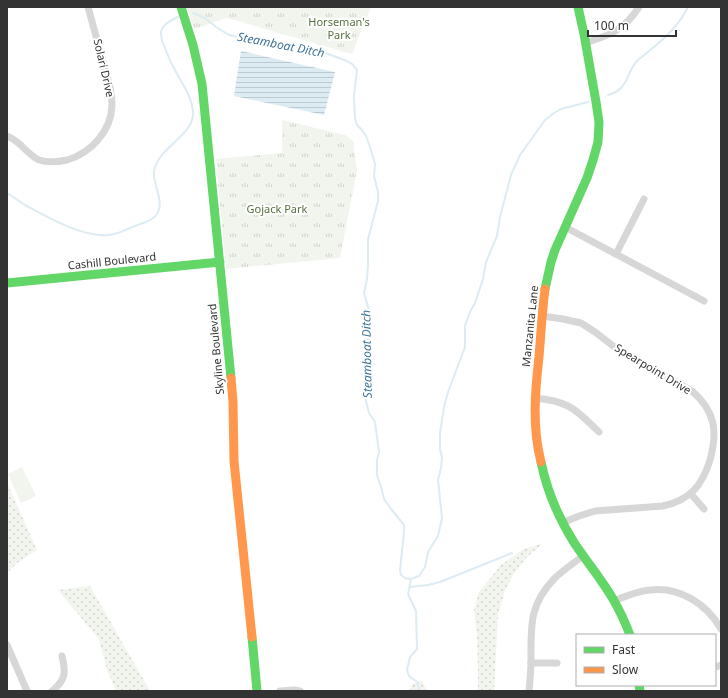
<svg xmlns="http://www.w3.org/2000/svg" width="728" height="698" font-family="'Noto Sans',sans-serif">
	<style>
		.grass { fill: url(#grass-dots) }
		.park { fill: url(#park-tufts) }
		.garden { fill: #f1f5ed }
		.water { fill: url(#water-rules) }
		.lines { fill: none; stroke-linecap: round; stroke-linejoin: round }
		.stream { stroke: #ddebf3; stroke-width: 2 }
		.street { stroke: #d7d7d7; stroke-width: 7 }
		.fast { stroke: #63d668; stroke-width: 9 }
		.slow { stroke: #ff974d; stroke-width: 9 }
		.labels { text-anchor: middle; stroke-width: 4; stroke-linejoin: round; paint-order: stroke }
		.park-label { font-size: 11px; fill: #56703f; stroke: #fff }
		.street-label { font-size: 11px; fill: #333; stroke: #fff }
		.water-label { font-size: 12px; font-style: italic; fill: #3f7597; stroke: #fff }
	</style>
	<defs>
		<pattern id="grass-dots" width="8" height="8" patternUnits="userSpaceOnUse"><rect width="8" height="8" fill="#f1f5ed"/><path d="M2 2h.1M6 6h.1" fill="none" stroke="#cfd2cc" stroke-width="1.8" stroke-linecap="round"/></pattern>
		<pattern id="park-tufts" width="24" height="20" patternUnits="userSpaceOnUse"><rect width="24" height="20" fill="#f1f5ed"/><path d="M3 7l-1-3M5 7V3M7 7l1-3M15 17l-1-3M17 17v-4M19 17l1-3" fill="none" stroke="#cfd2cc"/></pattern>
		<pattern id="water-rules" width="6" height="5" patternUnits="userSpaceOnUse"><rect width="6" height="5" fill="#ddebf3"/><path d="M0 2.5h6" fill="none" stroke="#becad1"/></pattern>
	</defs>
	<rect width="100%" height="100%" fill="#fff"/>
	<g class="grass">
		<path d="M7,483L37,550L17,563L7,573Z"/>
		<path d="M543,543L526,558L513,575L505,591L498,614L494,691H478V673L477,637L474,609L479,592L501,565L524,549Z"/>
		<path d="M90,586L150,691H116L107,670L99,639L58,590Z"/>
		<path d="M422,681L427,691H409L412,684Z"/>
	</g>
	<g class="park">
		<path d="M187,7H371L352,54L227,18L194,29Z"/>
		<path d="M282,120L345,135L350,138L354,143V150L357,170L340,258L226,269L216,159L282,153Z"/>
	</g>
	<path class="garden" d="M22,467L36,496L21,503L8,474Z"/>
	<path class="water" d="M241,51L335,72L324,115L234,96Z"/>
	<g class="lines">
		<g class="stream">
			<path d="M193,13L205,18L216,27L229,35L253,40L272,42L328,54L347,61L352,64L357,70L354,96L355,118L357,125L361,129L366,136L370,147L375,164L374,176L378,192V201L368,239V264L367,279L364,293L369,310L368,340L370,358L369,376L365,397L369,413L375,422L379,452L377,460V475L381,487L384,499L391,509L404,525V532L400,570L401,575L405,578L409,579L413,578L419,576L425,567L428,552L438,536L442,518L438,480L441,468L442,458L440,449V433L444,407L448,392L465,347V326L470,312L475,303L483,279L486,262L497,236L500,217L511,175L520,155L545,120L554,113L561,109L588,102"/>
			<path d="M608,95C629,89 625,75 637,61C641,57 645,55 649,51C663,40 680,24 688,7"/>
			<path d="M7,193C13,197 19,201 25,205C47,217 83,238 110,235C119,234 127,229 135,226C143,223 155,220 158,212C164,199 152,184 154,171C158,147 195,135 193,112C192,96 182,84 175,70C171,63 168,56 165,48C163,44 161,38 161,33C161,25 171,20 178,17"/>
			<path d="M411,579L408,594L416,611L417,649L410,657L407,670L409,676L417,682L420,691"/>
			<path d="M410,587L428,585L440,582L512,553"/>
		</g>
		<g class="street">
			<path d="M585,43C611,35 624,30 639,7"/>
			<path d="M7,136C21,141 27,155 39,160C48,163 58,162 67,160C91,153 111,131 112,106C112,100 111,93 110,87L88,7"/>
			<path d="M565,227L704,301"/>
			<path d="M616,254L644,199"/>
			<path d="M542,316L563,319L581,323L595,332L617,349L692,391C715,411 718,431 710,460C702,486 690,500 663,506L595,511L579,516L562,523"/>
			<path d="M535,398C546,399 558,401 568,406C580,412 589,423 599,432"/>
			<path d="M691,494L704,509"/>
			<path d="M614,601C626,596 637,591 650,590C679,586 707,604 721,629"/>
			<path d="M7,645L27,691"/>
			<path d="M531,663H557"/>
			<path d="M716,667L721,665"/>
			<path d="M52,691C66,680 66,672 62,656"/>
			<path d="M280,691L294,690L300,691"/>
			<path d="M529,691C530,681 531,670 531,660C531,626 529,605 554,579C563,570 574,563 583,556"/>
		</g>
		<g class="fast">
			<path d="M181,7L193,45L202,84L231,378"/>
			<path d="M7,283L220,262"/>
			<path d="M545,289L551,262L555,250L587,178L593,160L598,142L599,122L596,102L584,34L578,7"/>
			<path d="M541,462C547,491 559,519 575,544C587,562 602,580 613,599C620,611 625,622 630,635"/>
			<path d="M252,637L257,691"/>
			<path d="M639,685L640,691"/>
		</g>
		<g class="slow">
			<path d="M231,378L233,402L234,461L252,637"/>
			<path d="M541,462C532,427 535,392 539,357C541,334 542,312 545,289"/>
		</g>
	</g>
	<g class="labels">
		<g class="park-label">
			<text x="339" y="26">Horseman's<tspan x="339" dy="13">Park</tspan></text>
			<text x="277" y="213">Gojack Park</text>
		</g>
		<g class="street-label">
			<text transform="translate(104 68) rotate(77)" y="4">Solari Drive</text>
			<text transform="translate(112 261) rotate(-6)" y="4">Cashill Boulevard</text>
			<text transform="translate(530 326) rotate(-84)" y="4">Manzanita Lane</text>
			<text transform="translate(216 349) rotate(-95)" y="4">Skyline Boulevard</text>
			<text transform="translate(653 369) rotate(31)" y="4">Spearpoint Drive</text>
		</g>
		<g class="water-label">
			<text transform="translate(281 45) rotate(11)" y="4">Steamboat Ditch</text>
			<text transform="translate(367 354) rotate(-91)" y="4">Steamboat Ditch</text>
		</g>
	</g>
	<rect width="728" height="698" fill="none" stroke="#333333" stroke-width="16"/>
	<rect x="576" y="634" width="140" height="52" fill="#ffffff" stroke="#adadad"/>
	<rect x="584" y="647" width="20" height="6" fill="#63d668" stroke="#adadad"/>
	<text x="612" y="654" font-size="12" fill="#333333">Fast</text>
	<rect x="584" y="667" width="20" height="6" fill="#ff974d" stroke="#adadad"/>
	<text x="612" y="674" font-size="12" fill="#333333">Slow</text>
	<path d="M588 30v6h88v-6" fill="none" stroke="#333333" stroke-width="2"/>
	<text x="594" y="30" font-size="12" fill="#333333" stroke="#ffffff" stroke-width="3" paint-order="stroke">100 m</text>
</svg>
